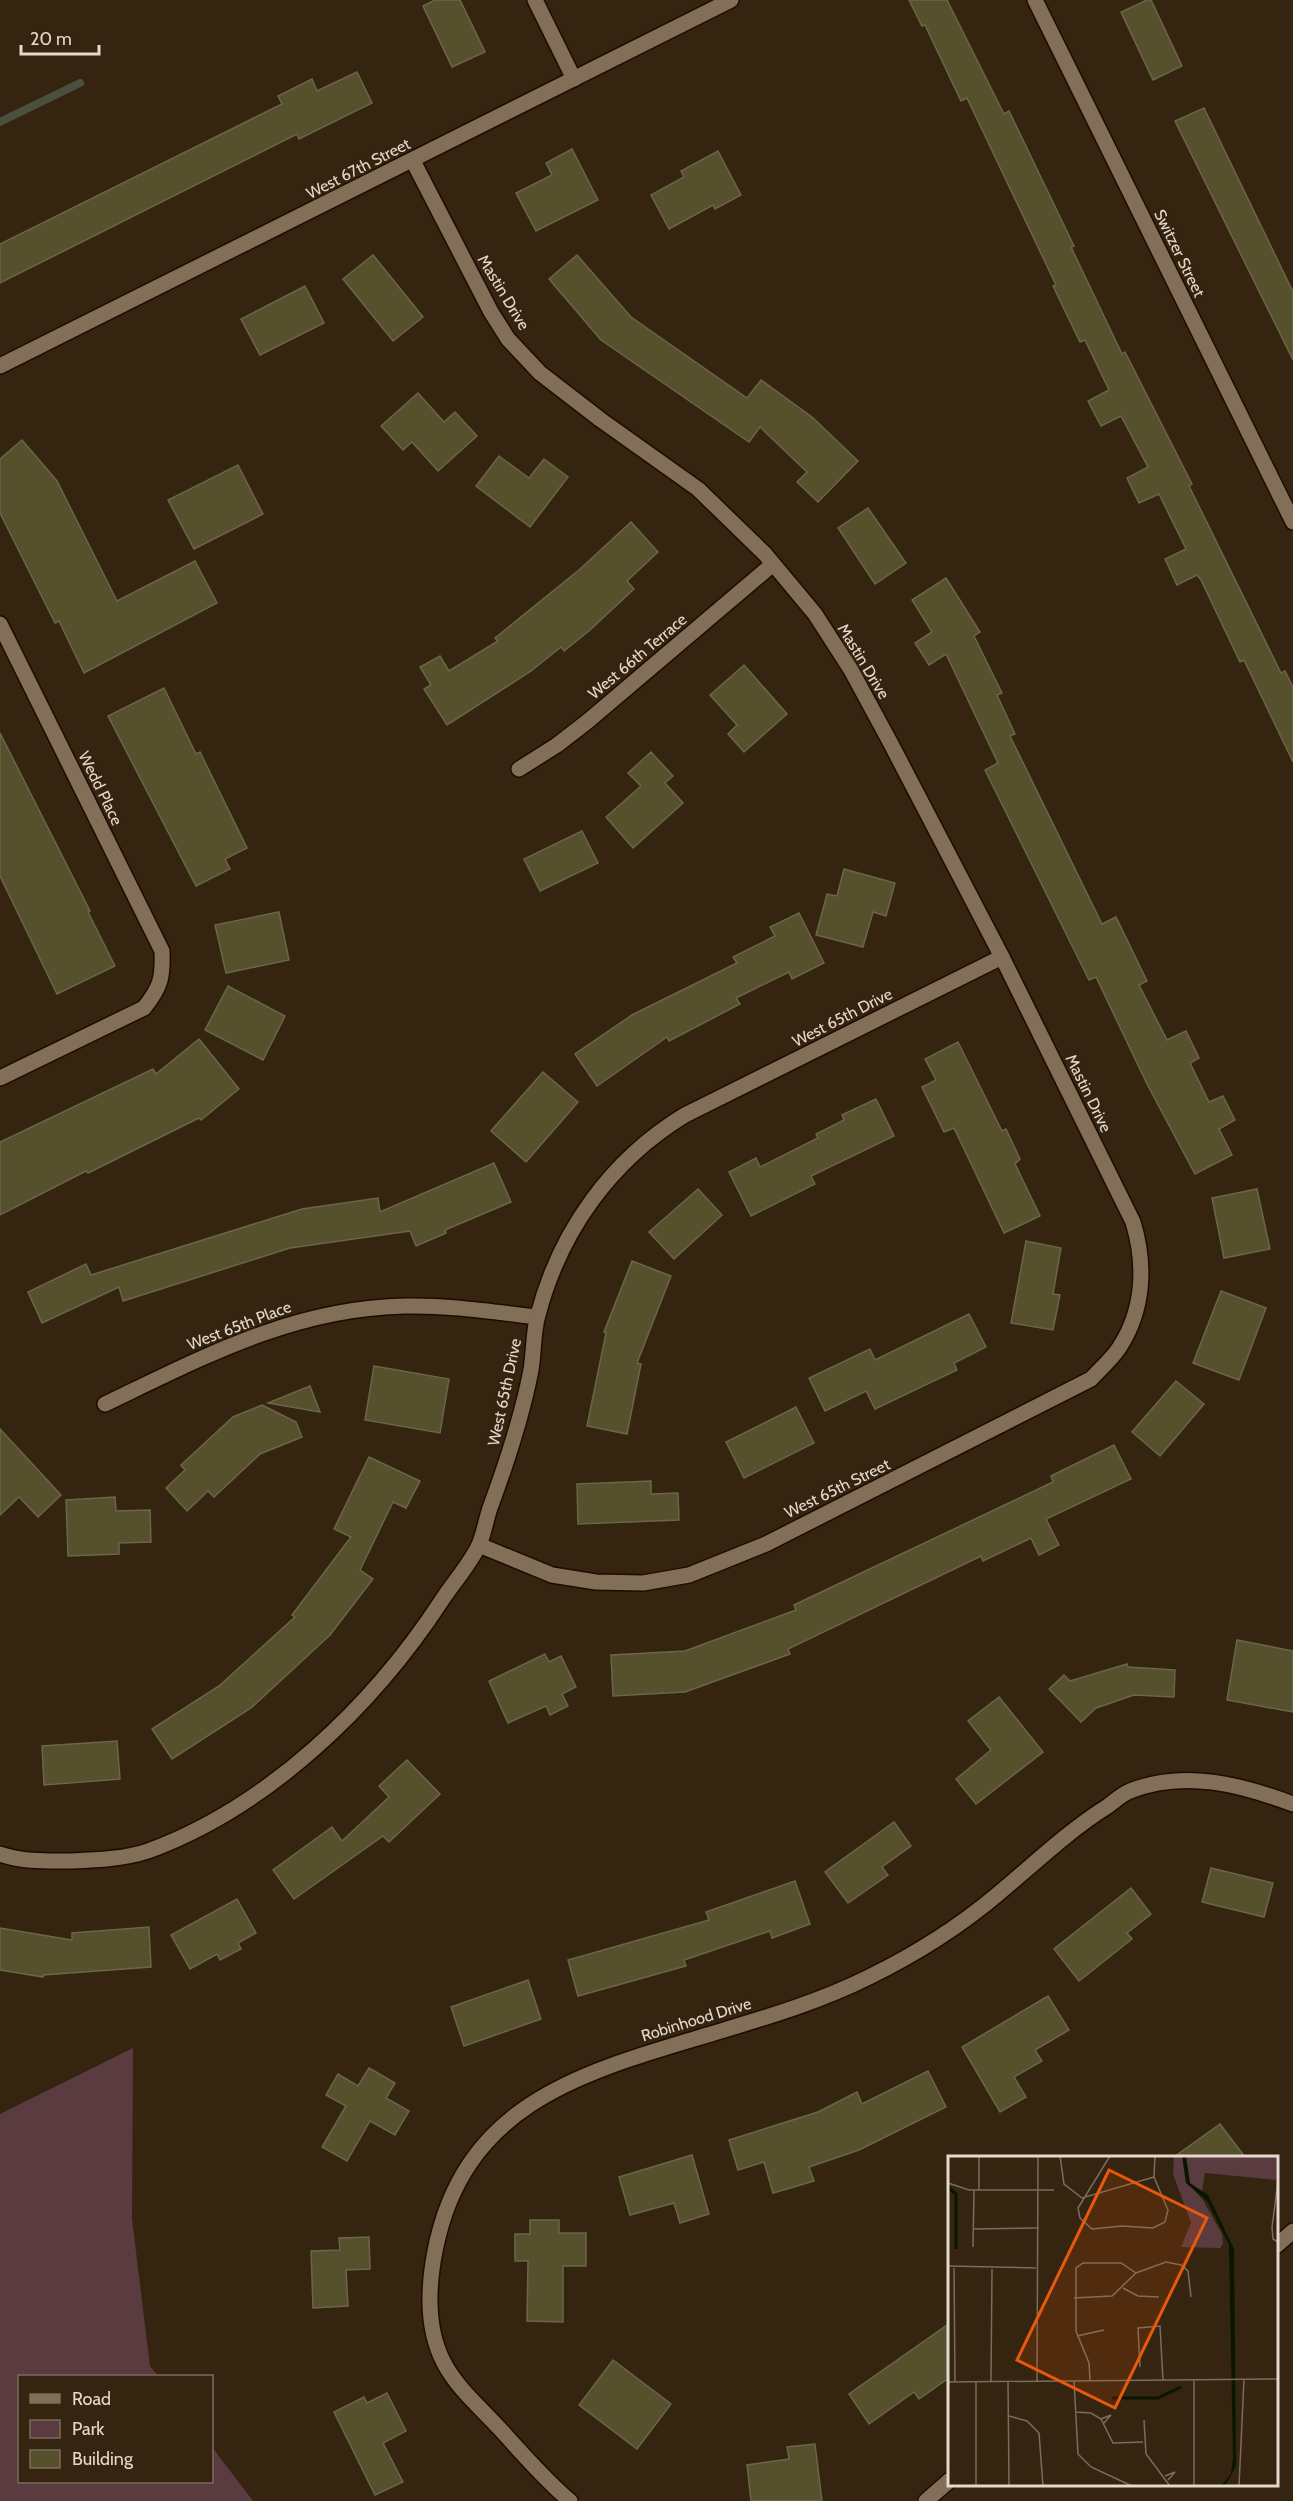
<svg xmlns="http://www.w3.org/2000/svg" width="1293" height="2501" font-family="Cabin,sans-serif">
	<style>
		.green { fill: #5a3b3f }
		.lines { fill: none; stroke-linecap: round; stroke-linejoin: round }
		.stream { stroke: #4b503e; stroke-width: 8 }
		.building { fill: #56502d; stroke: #6a664a; stroke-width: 1.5 }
		.minor-casing { stroke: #1c0d00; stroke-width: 18 }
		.tertiary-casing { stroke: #1c0d00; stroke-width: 18 }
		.minor { stroke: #836f58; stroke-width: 15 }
		.tertiary { stroke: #836f58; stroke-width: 15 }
		.labels { text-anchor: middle; stroke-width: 4.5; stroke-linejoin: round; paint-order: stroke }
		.street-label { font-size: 16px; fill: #e5d9cd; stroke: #35240f }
		.inset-river { fill: none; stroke: #091600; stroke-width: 3 }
		.inset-road { fill: none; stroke: #7b6c5b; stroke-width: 1.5 }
		.view { fill: #e8590c; fill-opacity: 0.15; stroke: #e8590c; stroke-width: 3 }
		.inset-edge { fill: none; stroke: #e5d9cd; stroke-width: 3 }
	</style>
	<rect width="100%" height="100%" fill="#35240f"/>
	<path class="green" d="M133,2048L132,2219L150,2366L158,2376H20V2482H212V2447L253,2501H0V2114Z"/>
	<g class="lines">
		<path class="stream" d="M0,122L80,83"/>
	</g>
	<g class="building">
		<path d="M435,0H460L485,52L452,67L423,6Z"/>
		<path d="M909,0H947L1004,114L1009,111L1074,246L1071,247L1122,354L1125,352L1192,484L1189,486L1281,673L1285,671L1293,687V762L1244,660L1240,662L1201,580L1197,575L1177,585L1165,559L1186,549L1159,494L1139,503L1127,478L1148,467L1121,416L1101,426L1088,401L1109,390L1085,340L1080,342L1053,286L1056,285L967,98L961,101L925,25L922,26Z"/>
		<path d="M1147,0H1151L1182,66L1153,80L1121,12Z"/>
		<path d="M357,72L372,103L299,139L297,134L0,283V244L282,104L278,96L312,79L317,91Z"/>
		<path d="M1204,108L1293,292V360L1175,121Z"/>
		<path d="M572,149L598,200L536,231L516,193L552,175L546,163Z"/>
		<path d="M718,151L741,195L715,209L713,205L669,229L651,195L684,177L681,171Z"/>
		<path d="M373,255L423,317L393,341L343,279Z"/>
		<path d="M577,255L631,317L747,398L761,380L812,417L858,461L818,502L797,482L807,472L760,427L749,442L601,340L549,279Z"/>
		<path d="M305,286L324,323L260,355L241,319Z"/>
		<path d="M418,393L444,422L455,412L477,436L438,471L412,442L403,450L381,426Z"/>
		<path d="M22,440L57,481L117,601L195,561L217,603L84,673L59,621L55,623L0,513V459Z"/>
		<path d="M499,456L529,478L544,459L568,477L530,527L476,486Z"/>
		<path d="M238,465L263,514L194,549L168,500Z"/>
		<path d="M868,508L906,563L875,584L838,528Z"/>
		<path d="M631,522L658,552L627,581L634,589L590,630L564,651L561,647L531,671L447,725L424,689L431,685L420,667L440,656L449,671L498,641L495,638L579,570Z"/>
		<path d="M946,578L980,632L974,636L1002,693L997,695L1015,734L1010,736L1102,924L1116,917L1147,981L1139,985L1167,1040L1186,1031L1199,1058L1190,1063L1209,1102L1223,1096L1235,1120L1219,1129L1232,1155L1195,1174L1147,1084L1096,977L1089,980L985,770L998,763L946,654L929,665L915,643L932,632L912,600Z"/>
		<path d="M744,665L787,714L744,752L728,734L737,725L710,695Z"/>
		<path d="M164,688L196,754L200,752L247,848L225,859L230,869L196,886L108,716Z"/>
		<path d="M0,733L90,911L88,912L115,966L57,994L0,876Z"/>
		<path d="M651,752L673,776L665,783L683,803L633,848L606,817L641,786L628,773Z"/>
		<path d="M582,831L598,863L540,891L524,859Z"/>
		<path d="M844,869L895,883L886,916L873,912L863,947L816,935L827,894L837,896Z"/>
		<path d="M279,912L289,960L226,973L215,925Z"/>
		<path d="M799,913L824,963L792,979L789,972L736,998L740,1004L669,1041L667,1037L597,1086L575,1054L632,1015L737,963L733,957L775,936L770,927Z"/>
		<path d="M228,986L285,1016L263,1060L205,1030Z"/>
		<path d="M199,1039L239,1089L201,1120L199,1118L88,1173L86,1171L0,1215V1142L153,1069L156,1074Z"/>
		<path d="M958,1042L1002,1131L1006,1129L1020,1159L1015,1164L1040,1216L1004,1233L954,1128L944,1132L922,1087L936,1080L925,1059Z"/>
		<path d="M543,1072L578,1102L526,1162L491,1131Z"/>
		<path d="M876,1099L894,1136L811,1176L815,1184L751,1216L729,1172L756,1158L760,1167L818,1138L816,1134L844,1120L842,1115Z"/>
		<path d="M494,1163L511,1202L445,1230L446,1233L416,1246L410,1231L290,1248L123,1301L119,1287L42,1323L28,1292L86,1264L91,1275L302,1209L378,1198L380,1212Z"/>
		<path d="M698,1189L722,1215L674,1259L649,1232Z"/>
		<path d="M1257,1189L1270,1249L1224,1258L1212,1198Z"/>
		<path d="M1026,1241L1061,1248L1053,1294L1060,1295L1053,1330L1011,1323Z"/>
		<path d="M632,1261L671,1276L637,1363L641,1364L627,1434L587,1426L606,1333L604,1332Z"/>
		<path d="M1221,1291L1266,1308L1239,1380L1193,1363Z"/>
		<path d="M969,1314L986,1347L954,1363L957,1370L875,1409L866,1391L825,1411L809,1378L870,1349L875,1360Z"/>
		<path d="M374,1366L449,1379L440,1433L365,1420Z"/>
		<path d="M1176,1381L1204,1404L1160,1456L1132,1432Z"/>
		<path d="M310,1386L320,1412L268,1403Z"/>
		<path d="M262,1405L296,1422L302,1437L260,1454L214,1497L208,1491L187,1511L166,1488L185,1470L181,1465L233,1417Z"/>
		<path d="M796,1407L814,1443L744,1478L726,1442Z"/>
		<path d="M0,1429L61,1495L38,1517L19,1497L0,1515Z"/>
		<path d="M1114,1445L1131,1479L1046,1519L1059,1545L1039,1555L1031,1538L983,1561L981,1556L788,1649L790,1654L685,1692L613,1696L611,1655L685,1651L796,1610L794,1605L1053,1482L1051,1476Z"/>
		<path d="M369,1457L420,1481L406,1508L393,1502L360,1570L373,1579L330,1635L251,1708L172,1759L152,1729L219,1686L295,1617L292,1615L351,1537L334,1529Z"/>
		<path d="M651,1481V1494L678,1493L679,1520L578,1524L577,1484Z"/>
		<path d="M115,1497L116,1511L150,1510L151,1542L119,1543V1554L68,1556L66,1500Z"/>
		<path d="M1237,1640L1293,1651V1712L1227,1700Z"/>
		<path d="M545,1654L549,1662L561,1656L576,1687L562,1694L568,1706L550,1715L546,1706L508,1723L489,1681Z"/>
		<path d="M1127,1664L1128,1667L1175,1670L1174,1697L1134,1695L1096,1708L1081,1722L1049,1689L1064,1675L1070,1681Z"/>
		<path d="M999,1697L1043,1752L976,1804L956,1779L991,1750L968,1721Z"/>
		<path d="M117,1741L120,1779L44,1785L42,1746Z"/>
		<path d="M407,1760L440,1794L389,1842L383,1836L294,1899L273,1870L332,1827L342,1841L389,1797L379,1786Z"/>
		<path d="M894,1822L911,1846L882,1867L888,1875L848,1903L825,1872Z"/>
		<path d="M1211,1868L1273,1883L1264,1917L1202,1902Z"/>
		<path d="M795,1881L810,1924L772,1938L770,1931L684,1960L686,1966L578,1996L568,1960L709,1920L706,1912Z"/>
		<path d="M1131,1888L1151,1914L1127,1933L1132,1939L1079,1981L1054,1949Z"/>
		<path d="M237,1899L256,1933L238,1943L241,1949L220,1960L217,1954L190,1969L171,1935Z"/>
		<path d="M149,1927L151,1967L43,1975V1977L0,1970V1928L72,1940V1933Z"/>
		<path d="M528,1980L541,2019L464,2046L451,2007Z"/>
		<path d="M1048,1996L1069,2030L1035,2050L1042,2061L1014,2077L1026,2097L1000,2112L962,2047Z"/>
		<path d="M369,2068L395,2083L386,2098L409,2111L395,2135L370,2121L347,2161L322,2147L346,2106L326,2095L338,2074L358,2086Z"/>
		<path d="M928,2071L946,2107L859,2150L809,2167L814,2181L773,2193L764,2162L738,2170L729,2140L818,2112L857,2092L862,2104Z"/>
		<path d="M1220,2124L1245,2157H1174Z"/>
		<path d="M692,2155L709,2214L680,2223L674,2203L630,2215L619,2177Z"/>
		<path d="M530,2220H559V2233H586V2266H563V2322L527,2321L528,2261H515V2234H530Z"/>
		<path d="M369,2237L370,2269L346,2270L348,2306L313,2308L311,2251L340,2250L339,2238Z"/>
		<path d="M950,2323V2377L919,2399L914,2392L869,2424L849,2394Z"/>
		<path d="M613,2360L671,2404L637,2449L579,2405Z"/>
		<path d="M387,2393L406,2431L383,2443L403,2482L375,2495L334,2412L364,2397L367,2403Z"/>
		<path d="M815,2444L822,2501H751L747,2465L789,2459L787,2447Z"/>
	</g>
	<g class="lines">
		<defs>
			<g id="minor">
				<path d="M535,0L574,79"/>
				<path d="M1035,0L1293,522"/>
				<path d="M413,161L491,312L508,339L540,373L601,420L698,489L765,554L815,614L851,670L890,742L1002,957L1133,1222C1146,1265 1144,1310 1119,1348C1112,1359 1100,1369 1091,1379L766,1544L689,1575L643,1583L596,1582L552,1575L479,1545"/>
				<path d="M0,624L162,951C163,977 161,987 144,1008L0,1078"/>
				<path d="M519,769L557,745L588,721L773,564"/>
				<path d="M105,1404C203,1357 294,1308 405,1306C449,1305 494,1312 537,1317"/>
				<path d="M0,1854C24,1862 46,1861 71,1861C96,1860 124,1859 148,1851C268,1807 373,1706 442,1600C454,1582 470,1564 479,1545C484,1533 486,1520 490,1508C507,1462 522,1417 531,1370C534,1352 533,1332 538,1315C560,1231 611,1160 685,1115L1002,957"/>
				<path d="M1276,2246L1293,2231"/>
				<path d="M570,2501C544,2479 523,2454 500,2429C481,2408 457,2388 444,2363C426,2329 428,2287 435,2251C464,2102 584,2072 711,2034C764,2018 819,2002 869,1977C914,1955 960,1926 998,1894C1034,1864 1068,1831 1108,1806C1115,1801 1122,1794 1130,1791C1184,1769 1242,1785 1293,1804"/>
				<path d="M926,2501L950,2480"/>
			</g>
			<path id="tertiary" d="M0,366L731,0"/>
		</defs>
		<use href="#minor" class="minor-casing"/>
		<use href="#tertiary" class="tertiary-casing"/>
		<use href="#minor" class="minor"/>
		<use href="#tertiary" class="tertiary"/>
	</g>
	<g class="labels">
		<g class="street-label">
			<text transform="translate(358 168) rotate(-27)" y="6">West 67th Street</text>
			<text transform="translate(1180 253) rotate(64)" y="6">Switzer Street</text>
			<text transform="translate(504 292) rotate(59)" y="6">Mastin Drive</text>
			<text transform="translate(637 656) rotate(-40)" y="6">West 66th Terrace</text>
			<text transform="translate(864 661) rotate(59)" y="6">Mastin Drive</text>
			<text transform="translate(101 788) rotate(64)" y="6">Wedd Place</text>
			<text transform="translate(842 1017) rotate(-27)" y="6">West 65th Drive</text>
			<text transform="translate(1089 1093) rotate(64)" y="6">Mastin Drive</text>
			<text transform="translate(239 1325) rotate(-21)" y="6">West 65th Place</text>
			<text transform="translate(504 1392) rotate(-78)" y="6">West 65th Drive</text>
			<text transform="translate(837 1488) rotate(-26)" y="6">West 65th Street</text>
			<text transform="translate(696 2019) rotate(-17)" y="6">Robinhood Drive</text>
		</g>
	</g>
	<g transform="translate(948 2156)">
		<rect width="330" height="330" fill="#35240f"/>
		<path d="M226,0H330V18L328,24L257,17L254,35L246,34L255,44L274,78L275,88L272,92L233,91L243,67L225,18Z" fill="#5a3b3f"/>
		<path d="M234,0H238L242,27L260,39L286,93L288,310L277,330H273L283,318L285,302L281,89L259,45L238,27Z" fill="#091600"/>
		<path class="inset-river" d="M0,31L8,38V93M164,242H210L233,231"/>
		<path class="inset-road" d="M31,0V34M112,0L116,28L134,42L206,21M162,0L130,52L132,62L144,73L174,70L205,72L217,66L220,54L206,21L207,0M330,25L324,71L325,83L330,86M0,27L21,34H106M26,73L91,72M25,91L26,34M0,110L88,112M6,112L7,225M175,132L190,140L211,141M126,142L164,140L188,117L218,106L233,109L240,115L243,141M129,180L156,174M192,211L190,172L212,170L215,224M142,224L141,207L128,175V112L135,107H173L188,117M43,225L44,113M60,225L61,330M89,225L90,0M126,225L130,298L143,311L184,330M0,226L330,223M28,226V330M127,256L143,257L153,263L165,287L195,286M61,260L79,265L91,277L95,330M153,263L163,259L156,267M196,264L198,298L222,330M217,320L227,316L220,324M246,330V223M291,330L296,223"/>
		<path class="view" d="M161,14L259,62L167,252L69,204Z"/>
		<rect width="330" height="330" class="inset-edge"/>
	</g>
	<rect x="18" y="2375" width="195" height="108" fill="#35240f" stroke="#7b6c5b" stroke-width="1.5"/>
	<rect x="30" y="2394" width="30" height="9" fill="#836f58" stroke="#7b6c5b" stroke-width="1.5"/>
	<text x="72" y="2405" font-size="18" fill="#e5d9cd">Road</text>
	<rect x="30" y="2420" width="30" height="18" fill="#5a3b3f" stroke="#7b6c5b" stroke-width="1.5"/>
	<text x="72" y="2435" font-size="18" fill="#e5d9cd">Park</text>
	<rect x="30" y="2450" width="30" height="18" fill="#56502d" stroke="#7b6c5b" stroke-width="1.5"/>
	<text x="72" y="2465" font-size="18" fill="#e5d9cd">Building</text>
	<path d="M21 45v9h78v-9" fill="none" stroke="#e5d9cd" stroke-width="3"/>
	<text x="30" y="45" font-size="18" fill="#e5d9cd" stroke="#35240f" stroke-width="4.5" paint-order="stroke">20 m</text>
</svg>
